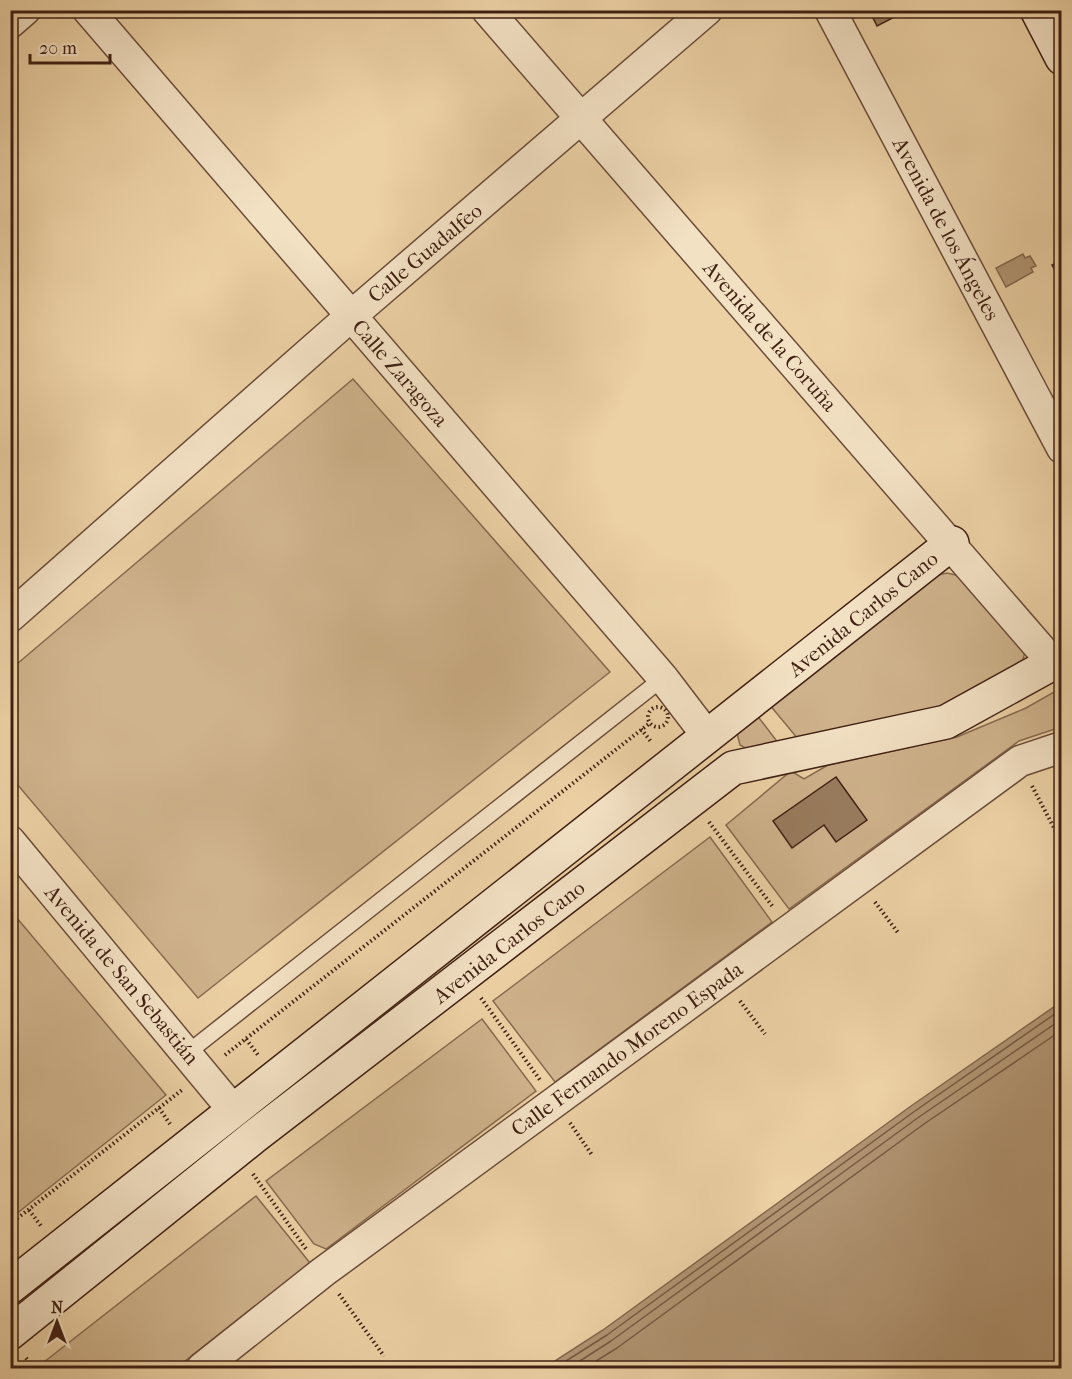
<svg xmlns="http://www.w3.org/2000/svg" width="1072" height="1379" font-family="'IM FELL French Canon',serif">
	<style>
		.green { fill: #cfb38c; stroke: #876a50; stroke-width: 1.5 }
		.water { fill: #b19573; stroke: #83664d; stroke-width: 1.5 }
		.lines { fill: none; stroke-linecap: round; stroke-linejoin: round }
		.shore { stroke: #785a43; stroke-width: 1.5 }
		.building { fill: #997c5f; stroke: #3f2013; stroke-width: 1.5 }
		.lane-casing { stroke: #6a4c38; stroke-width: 18 }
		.street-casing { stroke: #6a4c38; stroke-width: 33 }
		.secondary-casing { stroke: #3f2013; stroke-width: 36 }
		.path { stroke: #3f2013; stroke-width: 4; stroke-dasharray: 1.5 3; stroke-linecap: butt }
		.lane { stroke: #f3e1c4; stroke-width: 15 }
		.street { stroke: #f3e1c4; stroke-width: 30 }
		.secondary { stroke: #f3e1c4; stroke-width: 33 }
		.labels { text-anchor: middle; stroke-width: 4.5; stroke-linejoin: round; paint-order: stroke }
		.street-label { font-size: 21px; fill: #3f2013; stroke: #f3e1c4 }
	</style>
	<rect width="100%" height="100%" fill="#ecd1a5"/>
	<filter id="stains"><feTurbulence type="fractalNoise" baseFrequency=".00333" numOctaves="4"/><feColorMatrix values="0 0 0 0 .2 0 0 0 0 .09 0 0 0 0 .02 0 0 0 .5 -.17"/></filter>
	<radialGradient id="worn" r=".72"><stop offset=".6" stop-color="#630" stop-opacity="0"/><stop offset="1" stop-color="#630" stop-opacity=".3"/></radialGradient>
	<g class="green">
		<path d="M353,379L610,672L198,998L11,777V669Z"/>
		<path d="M947,573L964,577L1025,652L1022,663L955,701L933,708L798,739L769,704L938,575Z"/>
		<path d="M1061,688V727L1019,741L789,909L726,825L791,771L804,779L828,765L957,737L1026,708Z"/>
		<path d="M756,714L779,744L747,749L740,745L737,733Z"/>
		<path d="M710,837L772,922L555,1082L493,1001Z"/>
		<path d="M11,911L166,1095L11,1218H10Z"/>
		<path d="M482,1019L536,1091L326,1249L314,1244L266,1181Z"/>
		<path d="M256,1196L310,1263L176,1368H49L44,1362Z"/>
	</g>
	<g class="water">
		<path d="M1023,254L1025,258L1030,256L1036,266L1031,268L1033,272L1006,287L996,268Z"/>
		<path d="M1061,1002V1368H544L603,1330L911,1106Z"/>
	</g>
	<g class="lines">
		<g class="shore">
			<path d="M555,1368L607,1335L915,1111L1062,1009"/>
			<path d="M569,1368L611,1341L919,1117L1062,1019"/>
			<path d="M585,1368L617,1348L924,1124L1062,1030"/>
		</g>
	</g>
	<g class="building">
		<path d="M869,10H908L877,26Z"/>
		<path d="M1062,260V283L1052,265Z"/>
		<path d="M1062,393V410L1054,397Z"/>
		<path d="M836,777L867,820L836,842L824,825L792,848L773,821Z"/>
	</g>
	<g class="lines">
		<defs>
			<path id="lane" d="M186,1054L663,678"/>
			<g id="street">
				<path d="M88,10L663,678L708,737"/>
				<path d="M487,10L1053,663L1062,658"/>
				<path d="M830,10L1062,448"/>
				<path d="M10,23L25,10"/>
				<path d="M10,617L351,316L707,10"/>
				<path d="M10,841L233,1110"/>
				<path d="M202,1368L323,1272L1020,761L1062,747"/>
			</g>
			<g id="secondary">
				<path d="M1037,10L1062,58"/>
				<path d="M10,1287L952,543"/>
				<path d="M10,1333L255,1136L733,768L946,722L1053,663"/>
			</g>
		</defs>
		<use href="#lane" class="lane-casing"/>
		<use href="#street" class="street-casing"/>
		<use href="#secondary" class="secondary-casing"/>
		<g class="path">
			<circle cx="658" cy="717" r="10"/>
			<path d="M641,729L652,743"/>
			<path d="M1032,786L1062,843"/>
			<path d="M709,822L773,907"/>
			<path d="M875,902L899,934"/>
			<path d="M481,998L540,1080"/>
			<path d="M740,1001L765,1034"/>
			<path d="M246,1039L258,1055"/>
			<path d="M225,1055L650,723"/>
			<path d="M159,1108L170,1124"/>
			<path d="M570,1123L592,1155"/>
			<path d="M253,1174L306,1249"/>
			<path d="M29,1210L41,1226"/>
			<path d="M10,1224L182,1090"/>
			<path d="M339,1294L384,1356"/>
			<path d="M26,1358L34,1368"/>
		</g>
		<use href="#lane" class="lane"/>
		<use href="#street" class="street"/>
		<use href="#secondary" class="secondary"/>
	</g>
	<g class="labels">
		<g class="street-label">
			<text transform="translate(946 229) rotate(62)" y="7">Avenida de los Ángeles</text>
			<text transform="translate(425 253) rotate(-40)" y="7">Calle Guadalfeo</text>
			<text transform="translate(770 336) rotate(49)" y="7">Avenida de la Coruña</text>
			<text transform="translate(400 373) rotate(49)" y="7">Calle Zaragoza</text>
			<text transform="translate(863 614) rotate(-39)" y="7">Avenida Carlos Cano</text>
			<text transform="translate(509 942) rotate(-38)" y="7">Avenida Carlos Cano</text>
			<text transform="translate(122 975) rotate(50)" y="7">Avenida de San Sebastián</text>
			<text transform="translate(627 1049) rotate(-36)" y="7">Calle Fernando Moreno Espada</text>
		</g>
	</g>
	<rect width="1072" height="1379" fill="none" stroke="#ecd1a5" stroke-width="36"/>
	<rect x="12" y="12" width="1048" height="1355" fill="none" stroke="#3f2013" stroke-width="3"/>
	<rect x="18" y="18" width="1036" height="1343" fill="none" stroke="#3f2013" stroke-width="1.5"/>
	<g transform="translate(57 1322)" stroke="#f3e1c4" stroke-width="4.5" paint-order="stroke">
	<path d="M0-4.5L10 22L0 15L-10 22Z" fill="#3f2013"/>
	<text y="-9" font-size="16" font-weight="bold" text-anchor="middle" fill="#3f2013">N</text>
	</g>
	<path d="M30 54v9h80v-9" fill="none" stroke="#3f2013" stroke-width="3"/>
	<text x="39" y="54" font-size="18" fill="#3f2013" stroke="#f3e1c4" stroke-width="4.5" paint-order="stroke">20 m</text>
	<rect width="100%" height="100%" filter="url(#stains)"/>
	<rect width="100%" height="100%" fill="url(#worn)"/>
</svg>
